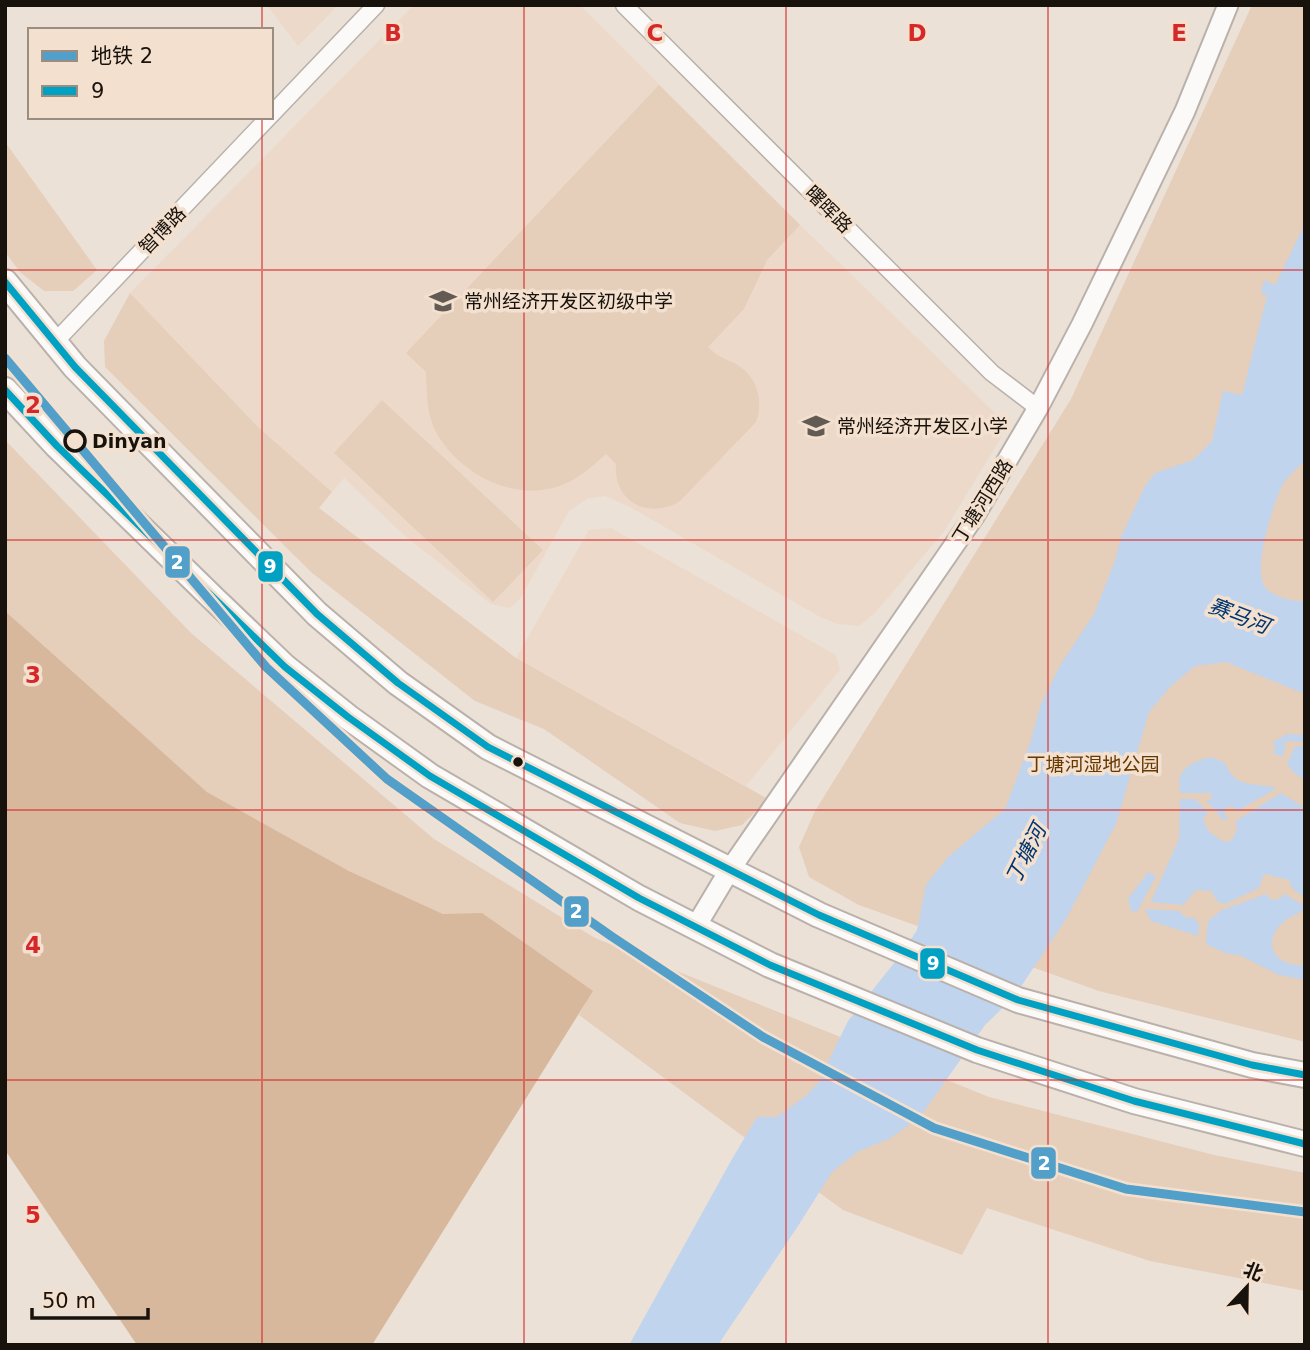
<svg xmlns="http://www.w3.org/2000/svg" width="1310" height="1350" font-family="'DejaVu Sans','Noto Sans SC',sans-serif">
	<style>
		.built { fill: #ecd9c9 }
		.green { fill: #e5ceba }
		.forest { fill: #d8b89c }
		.water { fill: #c1d4ed }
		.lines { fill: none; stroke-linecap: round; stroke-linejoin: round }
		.minor-casing { stroke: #b9b1aa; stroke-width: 19 }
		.tertiary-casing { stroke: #b9b1aa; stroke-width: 23 }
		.primary-casing { stroke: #b9b1aa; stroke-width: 28 }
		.minor { stroke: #fcfaf9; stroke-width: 16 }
		.tertiary { stroke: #fcfaf9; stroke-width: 19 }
		.primary { stroke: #fcfaf9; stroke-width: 24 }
		.bus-1-casing { stroke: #f3e0cf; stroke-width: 12 }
		.bus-1 { stroke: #01a1c4; stroke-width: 7 }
		.metro-1-casing { stroke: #f3e0cf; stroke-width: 14 }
		.metro-1 { stroke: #529fc9; stroke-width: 9 }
		.grid { fill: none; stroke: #d62828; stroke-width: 2; stroke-opacity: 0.55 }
		.stop-dot { fill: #f3e0cf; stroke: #18120c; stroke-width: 3.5 }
		.bus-dot { fill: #18120c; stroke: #f3e0cf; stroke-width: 2.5 }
		.labels { text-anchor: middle; stroke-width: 7; stroke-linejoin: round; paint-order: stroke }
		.street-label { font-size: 19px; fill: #18120c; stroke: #f3e0cf }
		.poi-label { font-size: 19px; fill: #18120c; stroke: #f3e0cf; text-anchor: start }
		.stop-label { font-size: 19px; font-weight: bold; fill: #18120c; stroke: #f3e0cf; text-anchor: start }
		.park-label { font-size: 19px; fill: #663800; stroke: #f3e0cf }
		.water-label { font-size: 21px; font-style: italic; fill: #00356f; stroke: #f3e0cf }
		.grid-label { font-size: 23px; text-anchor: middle; font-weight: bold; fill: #d62828; stroke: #f3e0cf; stroke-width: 7; stroke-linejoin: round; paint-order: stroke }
		.line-badge { stroke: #f3e0cf; stroke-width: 2.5 }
		.badge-label { font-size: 19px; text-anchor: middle; font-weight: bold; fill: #fff }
	</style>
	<rect width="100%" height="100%" fill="#ebe1d7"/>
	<g class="built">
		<path d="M267,5H338L298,46Z"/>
		<path d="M414,5H580L800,225L997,415L1002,436L945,530L876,612L859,626L838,624L820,617L630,507L605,496L587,499L569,511L520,599L510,608L491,604L404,535L344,478L332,492L258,427L130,293Z"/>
		<path d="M611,528L836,655L840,670L746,786L516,658L589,530Z"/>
	</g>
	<g class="green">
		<path d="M1252,5H1305V1042L1099,991L859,905L809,877L799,847L815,811L1071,399Z"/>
		<path d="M659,85L800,225L767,260L744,309L708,347C718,357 723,358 736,364C757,376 764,400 756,422L680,501C649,520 613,502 616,464L606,454C592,466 580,478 562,485C515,504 457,473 435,430C426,412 427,391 426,372L406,353Z"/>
		<path d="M5,142L97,270L73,291H44L20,272L5,252Z"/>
		<path d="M130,293L258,427L332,492L319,508L516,658L768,799L742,825L715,831L680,823L544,729L475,701L311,572L105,367L104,341Z"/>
		<path d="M382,400L543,550L493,602L334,453Z"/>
		<path d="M5,440L191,633L434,839L595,938L989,1097L1214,1155L1305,1173V1291L1150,1261L987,1208L962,1255L843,1210L579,1015L592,991L482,914H443L349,871L207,792L5,611Z"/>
	</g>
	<path class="forest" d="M5,611L207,792L349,871L443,914L482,913L593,991L372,1345H137L5,1150Z"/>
	<g class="water">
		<path d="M1305,224V460C1298,468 1288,476 1283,484C1273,503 1252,570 1265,587C1275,599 1291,600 1305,602V694L1226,662L1195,666L1170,687L1149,712L1116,824L1066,919L1014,997L985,1025L920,1117L889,1139L859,1151L832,1172L798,1226L718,1345H629L732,1159L757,1117H777L807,1095L818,1083L848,1021L902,953L917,930L926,885L948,857L1005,809L1030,743L1041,704L1061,664L1094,614L1115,561L1121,537L1145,486L1155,473L1193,460L1212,441L1223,391L1242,395L1267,296L1261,293L1264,280L1275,285Z"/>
		<path d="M1287,734L1305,735V742L1286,741L1284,745L1286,747L1282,757L1273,753L1275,748L1273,742Z"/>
		<path d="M1295,746L1305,747V780L1294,773L1287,764Z"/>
		<path d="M1211,757L1225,763C1235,789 1253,782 1277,788L1237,811L1232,806L1225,808V815L1228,818L1224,821L1206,800H1211V793H1180C1181,789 1179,785 1179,782C1180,766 1198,760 1211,757Z"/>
		<path d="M1281,793L1305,808V898L1292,888L1289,880L1264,874L1259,888L1225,904L1218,902L1211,891L1196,890L1183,905L1151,902L1179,839L1180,799H1195L1208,812L1203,819L1209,832L1224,842L1232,840L1237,830L1236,821Z"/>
		<path d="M1148,872L1156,876L1137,912L1131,911L1128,899Z"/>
		<path d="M1266,894L1272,900L1279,899L1284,894L1305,906V909C1299,914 1291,916 1286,920C1271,931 1265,950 1283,961C1289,964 1298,965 1305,966V980L1279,975L1241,956L1225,953L1206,944L1208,921L1222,910Z"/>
		<path d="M1145,909L1179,911L1185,917L1194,918L1199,924L1198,936L1151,921Z"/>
	</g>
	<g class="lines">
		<defs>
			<g id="minor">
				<path d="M624,5L992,373L1038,408"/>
				<path d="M271,115L376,5"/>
				<path d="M54,343L269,117"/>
			</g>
			<path id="tertiary" d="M696,926L729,871L975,515L1038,408L1082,324L1185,111L1228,5"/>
			<g id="primary">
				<path d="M5,282L75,367L317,614L398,683L488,747L819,915L1018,1000L1252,1065L1305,1075"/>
				<path d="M5,390L57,446L215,600L285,667L348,717L430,776L639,898L770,965L977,1050L1134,1101L1305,1144"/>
			</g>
		</defs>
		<use href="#minor" class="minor-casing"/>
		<use href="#tertiary" class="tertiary-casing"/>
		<use href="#primary" class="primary-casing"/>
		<use href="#minor" class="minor"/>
		<use href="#tertiary" class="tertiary"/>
		<use href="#primary" class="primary"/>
		<defs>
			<g id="bus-1">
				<path d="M5,282L75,367L317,614L398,683L488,747L819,915L1018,1000L1252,1065L1305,1075"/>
				<path d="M5,390L57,446L285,667L348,717L430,776L639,898L770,965L977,1050L1134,1101L1305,1144"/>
			</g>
		</defs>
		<use href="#bus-1" class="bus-1-casing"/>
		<use href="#bus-1" class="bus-1"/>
		<defs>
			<path id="metro-1" d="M5,358L266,667L387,779L611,936L763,1037L934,1128L1126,1189L1305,1212"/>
		</defs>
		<use href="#metro-1" class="metro-1-casing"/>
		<use href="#metro-1" class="metro-1"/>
	</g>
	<path class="grid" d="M262,5V30M524,5V1345M786,5V1345M1048,5V1345M262,117V1345M5,270H1305M5,540H1305M5,810H1305M5,1080H1305"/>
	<defs>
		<symbol id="school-bare" viewBox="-9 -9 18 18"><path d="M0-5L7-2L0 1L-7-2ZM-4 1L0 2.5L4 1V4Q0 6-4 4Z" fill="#625a53" stroke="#f3e0cf" stroke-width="2.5" paint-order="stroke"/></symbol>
	</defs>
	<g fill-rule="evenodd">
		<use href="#school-bare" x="424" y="282" width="38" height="38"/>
		<use href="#school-bare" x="797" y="407" width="38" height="38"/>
	</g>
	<circle class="stop-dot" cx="75" cy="441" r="10"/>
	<circle class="bus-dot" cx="518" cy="762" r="6"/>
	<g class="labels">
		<g class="street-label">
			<text transform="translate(829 209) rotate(45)" y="7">曙晖路</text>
			<text transform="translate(162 230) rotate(-46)" y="7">智博路</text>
			<text transform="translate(982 501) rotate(-58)" y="7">丁塘河西路</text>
		</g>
		<g class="poi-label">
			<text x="464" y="308">常州经济开发区初级中学</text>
			<text x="837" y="433">常州经济开发区小学</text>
		</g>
		<g class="stop-label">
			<text x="92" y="448">Dinyan</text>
		</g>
		<g class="park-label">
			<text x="1093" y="771">丁塘河湿地公园</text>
		</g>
		<g class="water-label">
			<text transform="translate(1239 616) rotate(21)" y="7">赛马河</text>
			<text transform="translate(1026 854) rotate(-63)" y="7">丁塘河</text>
		</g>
	</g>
	<g class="grid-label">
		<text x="393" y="41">B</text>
		<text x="655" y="41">C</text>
		<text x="917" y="41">D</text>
		<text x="1179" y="41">E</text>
		<text x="33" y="413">2</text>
		<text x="33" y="683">3</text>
		<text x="33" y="953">4</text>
		<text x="33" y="1223">5</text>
	</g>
	<g class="line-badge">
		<rect x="164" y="545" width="27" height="34" rx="7" fill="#529fc9"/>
		<rect x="257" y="550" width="27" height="33" rx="7" fill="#01a1c4"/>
		<rect x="563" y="895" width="27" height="33" rx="7" fill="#529fc9"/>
		<rect x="919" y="947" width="27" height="33" rx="7" fill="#01a1c4"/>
		<rect x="1030" y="1146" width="27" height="34" rx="7" fill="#529fc9"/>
	</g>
	<g class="badge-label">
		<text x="177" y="569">2</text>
		<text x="270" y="573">9</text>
		<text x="576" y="918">2</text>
		<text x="933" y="970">9</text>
		<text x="1044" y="1170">2</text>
	</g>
	<rect width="1310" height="1350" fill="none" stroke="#18120c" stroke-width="14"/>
	<rect x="28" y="28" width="245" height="91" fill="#f3e0cf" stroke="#9b8e81" stroke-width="2"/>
	<rect x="42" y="51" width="35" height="10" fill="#529fc9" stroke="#9b8e81" stroke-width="2"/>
	<text x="91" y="63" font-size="21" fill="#18120c">地铁 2</text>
	<rect x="42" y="86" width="35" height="10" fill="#01a1c4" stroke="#9b8e81" stroke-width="2"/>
	<text x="91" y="98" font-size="21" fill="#18120c">9</text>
	<g transform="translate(1247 1287) rotate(22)" stroke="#f3e0cf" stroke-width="5" paint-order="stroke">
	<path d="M0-5L12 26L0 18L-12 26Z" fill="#18120c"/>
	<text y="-10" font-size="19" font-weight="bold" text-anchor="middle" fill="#18120c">北</text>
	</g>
	<path d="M32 1308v10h116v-10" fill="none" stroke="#18120c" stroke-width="3.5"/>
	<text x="42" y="1308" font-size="21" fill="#18120c" stroke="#f3e0cf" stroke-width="5" paint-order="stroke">50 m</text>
</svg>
